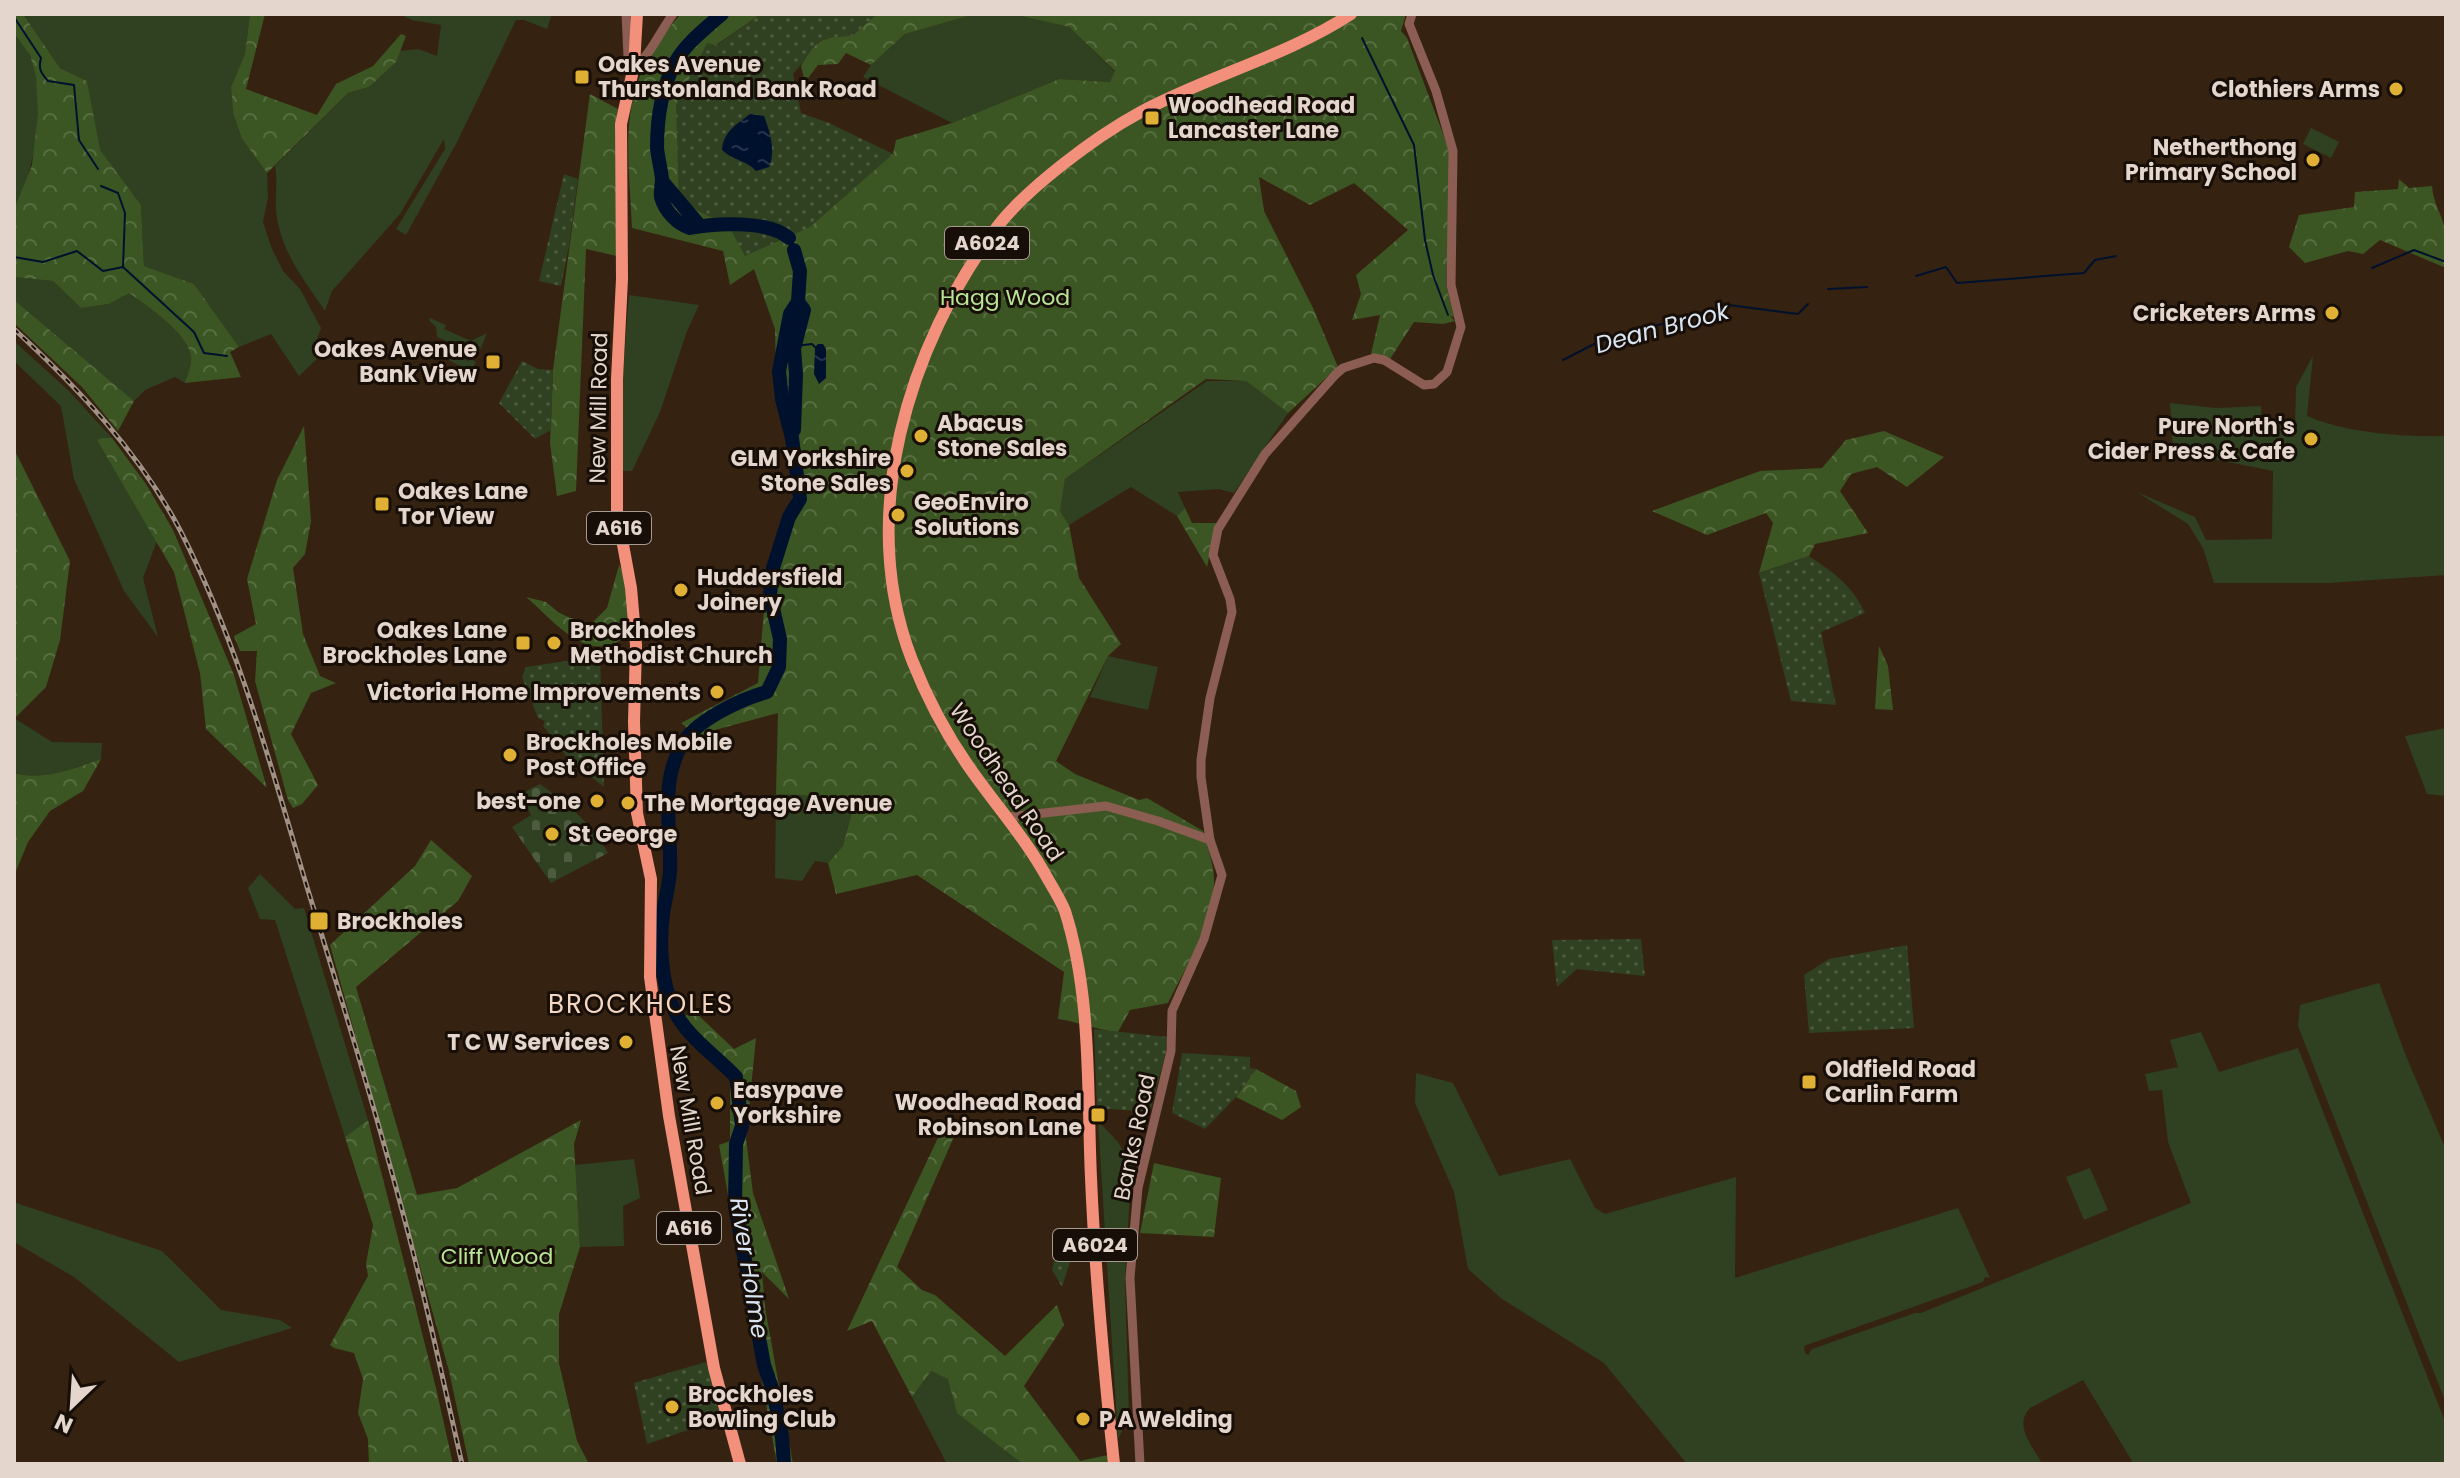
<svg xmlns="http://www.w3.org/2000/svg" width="2460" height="1478" font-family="Poppins,sans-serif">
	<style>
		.grass { fill: #2f4120 }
		.forest { fill: url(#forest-crowns) }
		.cemetery { fill: url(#cemetery-stones) }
		.park { fill: url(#park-dots) }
		.water { fill: url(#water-ripples) }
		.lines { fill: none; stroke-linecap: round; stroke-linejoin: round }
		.stream { stroke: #00112e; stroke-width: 2 }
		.river { stroke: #00112e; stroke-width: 14 }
		.tertiary { stroke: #8c5d52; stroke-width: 9 }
		.primary { stroke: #f2907c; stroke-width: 12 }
		.rail-casing { stroke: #a19084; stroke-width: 5 }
		.rail { stroke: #160e07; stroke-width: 2; stroke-dasharray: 6; stroke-linecap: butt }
		.poi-dot { fill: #dfb034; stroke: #160e07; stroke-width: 3 }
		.labels { text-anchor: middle; stroke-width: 6; stroke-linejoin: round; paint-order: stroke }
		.shield { fill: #160e07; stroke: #a69a91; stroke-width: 2 }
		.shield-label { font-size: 20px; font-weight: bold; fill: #e4d6cc }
		.poi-label { font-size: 22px; font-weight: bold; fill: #e4d6cc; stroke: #160e07; text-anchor: start }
		.park-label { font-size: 22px; fill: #b9e596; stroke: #160e07 }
		.street-label { font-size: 22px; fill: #e4d6cc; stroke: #160e07 }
		.water-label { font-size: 24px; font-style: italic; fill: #d9e5f3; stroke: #160e07 }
		.quarter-label { font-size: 26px; letter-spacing: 2px; fill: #f3d7c3; stroke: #160e07 }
	</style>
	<defs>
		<pattern id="forest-crowns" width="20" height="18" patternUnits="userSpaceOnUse" patternTransform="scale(2)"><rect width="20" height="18" fill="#3b5622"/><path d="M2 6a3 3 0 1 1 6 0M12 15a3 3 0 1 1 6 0" fill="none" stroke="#576e41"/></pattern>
		<pattern id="cemetery-stones" width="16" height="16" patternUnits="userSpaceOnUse" patternTransform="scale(2)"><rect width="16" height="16" fill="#2f4120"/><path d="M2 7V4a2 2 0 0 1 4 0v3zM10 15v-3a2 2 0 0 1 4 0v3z" fill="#4d5c3f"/></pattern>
		<pattern id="park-dots" width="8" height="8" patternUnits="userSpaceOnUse" patternTransform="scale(2)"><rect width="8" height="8" fill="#2f4120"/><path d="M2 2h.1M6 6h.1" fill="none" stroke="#4d5c3f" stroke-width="1.8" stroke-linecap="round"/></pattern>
		<pattern id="water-ripples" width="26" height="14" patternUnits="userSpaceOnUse" patternTransform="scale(2)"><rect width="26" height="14" fill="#00112e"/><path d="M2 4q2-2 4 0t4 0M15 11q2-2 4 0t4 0" fill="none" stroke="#25334b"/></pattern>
	</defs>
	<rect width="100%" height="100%" fill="#362211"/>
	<g class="grass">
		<path d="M23,14H250L245,54L231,87L233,113L242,139L267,173L268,197L263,222L272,249L283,271L300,289L321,328L316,342L321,355L299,376L271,334L239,347L194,284L144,266L141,205L99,150L87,81L60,68Z"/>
		<path d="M399,14H552L547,29L524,20H516L457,142L406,235L396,229L445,149L444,139L400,214L332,291L325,311C303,278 280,251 276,210C275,194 278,183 275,166L348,93L369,87L395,62L400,51L418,49L437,56L441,25L412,20Z"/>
		<path d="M975,14H1011L1069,27L1115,72L1110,82L1059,79L952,123L863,77L871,65L905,34Z"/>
		<path d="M14,33C20,41 28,49 31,59C47,101 35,171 14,210Z"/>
		<path d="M2311,128L2339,142L2331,158L2303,144Z"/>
		<path d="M14,277L53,281L81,308L109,304L129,293C147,306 189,334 191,357C192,365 187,375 185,383L175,377L145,390L134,401L14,301Z"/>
		<path d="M629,295L699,305L687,331L660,412L632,471H623L622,388Z"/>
		<path d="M430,318L446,325L444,329L471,341L487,333L478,355L437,337L436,327L429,320Z"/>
		<path d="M14,341L69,391L112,438L97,440L157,541L143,578L158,637L124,591L74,479L61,406L14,361Z"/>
		<path d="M434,342L468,361L471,359L476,362L465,381L460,366L434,352L430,356L415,349L416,346L425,347Z"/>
		<path d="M2313,356L2307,416C2346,433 2403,437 2446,436V575L2328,583H2214L2203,548L2188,524L2137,492L2195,517L2206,540L2272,539L2273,471L2173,451L2170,403L2216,408L2261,406L2262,425L2295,426L2296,387Z"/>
		<path d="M1207,381H1246L1288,413L1234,493L1219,489L1178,492L1185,508L1177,516L1131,487L1069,525L1060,511L1065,479Z"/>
		<path d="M1108,656L1158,667L1148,710L1090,697Z"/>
		<path d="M14,718L52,742L102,743L101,759C73,769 44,781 14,773Z"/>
		<path d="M2446,728V796L2427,794L2405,736Z"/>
		<path d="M782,793L826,796L853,808L843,846L828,863L815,861L802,881L775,878L776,794Z"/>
		<path d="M260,874L295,909L304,908L368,1120L345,1137L275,920L260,919L248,888Z"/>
		<path d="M2379,983L2406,1056L2446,1150V1403L2298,1026L2300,1005Z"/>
		<path d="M2201,1032L2219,1072L2298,1048L2446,1424V1464H2128L2132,1461L2083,1380L2030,1408C2013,1426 2033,1446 2042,1464H1687L1604,1363L1502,1299L1468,1269L1454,1192L1415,1103L1416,1073L1453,1083L1499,1176L1570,1159L1595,1208L1605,1214L1736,1177L1735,1278L1958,1208L1990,1278L1985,1277L1983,1282L1804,1346L1805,1353L1808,1355L1812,1349L1915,1313H1921L2191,1203L2168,1142L2162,1090L2149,1091L2145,1074L2178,1067L2170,1040Z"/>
		<path d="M1098,1121L1118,1142L1138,1175L1130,1192L1125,1280L1129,1417L1118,1439Z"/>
		<path d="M634,1159L640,1198L623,1206L624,1246L580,1247L575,1165Z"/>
		<path d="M2090,1168L2108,1210L2084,1220L2066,1177Z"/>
		<path d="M16,1203L162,1251L221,1310L280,1320L292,1328L179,1362L74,1277L14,1242V1208Z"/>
		<path d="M931,1371L949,1379L958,1413L1023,1464H947L912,1397Z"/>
	</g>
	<g class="forest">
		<path d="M14,14H23L60,68L87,81L100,150L141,205L144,266L194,284L239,347L230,352L241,377L185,383C187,375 192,365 191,357C189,334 147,306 129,293L109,304L81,308L53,281L14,277V210L32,165L38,114L36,77L30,55L14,33Z"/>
		<path d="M250,14H265L246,89L317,115L336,84L373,66L401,34L406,36L396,62L369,87L348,93L267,173L242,139L233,113L231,87L245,54Z"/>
		<path d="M681,14H761L716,45L679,201L728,225L893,154L896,140L952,123L1059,79L1110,82L1115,71L1069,27L1011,14H1406L1401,31L1407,38L1451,155L1446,284L1454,317L1450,316L1455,321L1443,324L1414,322L1390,359L1371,354L1380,315L1352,320L1361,294L1356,275L1408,230L1354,183L1310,205L1259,177L1264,211L1313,308L1338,367L1288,413L1246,381L1206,379L1065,479L1060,511L1069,525L1079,578L1121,644L1108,656L1056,761L1075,774L1139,800L1147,798L1203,831C1207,846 1214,864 1214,880C1215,922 1186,966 1168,1003L1130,1010L1118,1032C1097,1030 1079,1022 1058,1019L1064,972L917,875L836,894L828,863L843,846L853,808L826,796L776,794L778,713L711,731L701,740L681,723L758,683L764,609L774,545L794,493L776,373L775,329L754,269L730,285L723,251L632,228C628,142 615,83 681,14Z"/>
		<path d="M877,14H975L905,34L871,65L846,53L838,64L818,65L805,82L801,66C815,40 823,36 852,36Z"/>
		<path d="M590,94L618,109L615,128L617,256L586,249L576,491L557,496L550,443L553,370Z"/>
		<path d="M2399,179L2409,188L2432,186C2433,202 2441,213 2445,229C2448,241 2446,255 2446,268L2380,240L2363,254L2348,251L2305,263L2289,247L2299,215L2354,207L2355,192L2398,189Z"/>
		<path d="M14,300L134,401L118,431L82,387L14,323Z"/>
		<path d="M304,426L311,521L305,554L293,568L303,634L320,676L336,683L311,693L291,734L318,785L302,804L293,808L288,800L255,681L257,651H240L234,636L256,624L247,579L277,480Z"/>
		<path d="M1884,431L1944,457L1907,487L1877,467L1851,474L1840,491L1868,533L1815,544L1809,556L1759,573L1773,523L1766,513L1707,535L1652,511L1760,471L1822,468L1846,440Z"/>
		<path d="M102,438H112L146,484L173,530L234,675L267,788L206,729L200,673L174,572L97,440Z"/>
		<path d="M14,449L70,561L60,640L46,687L15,718Z"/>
		<path d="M1185,508L1192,523H1216L1207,567L1177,516Z"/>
		<path d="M619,565L626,576L632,631C591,672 556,622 526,597L546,602L558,612L570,618L592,623L607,608Z"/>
		<path d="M1879,646L1888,666L1893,710L1875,709Z"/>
		<path d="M101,759L83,791L50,811L28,842L14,876V773C44,781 73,769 101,759Z"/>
		<path d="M431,840L472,876L458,901L356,987L417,1195L457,1188L581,1120L574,1144L580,1247L559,1314V1363L577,1441L589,1464H469L449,1371L330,945L415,866Z"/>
		<path d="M696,1013L734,1049L756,1038L746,1139L753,1193L789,1299L762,1272L765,1307L793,1464H777L719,1145L730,1141V1077L681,1017Z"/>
		<path d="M1256,1069L1296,1091L1301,1107L1282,1120L1236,1097Z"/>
		<path d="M368,1120L436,1388L453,1464H369L368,1439L358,1413L363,1379L354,1353L334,1348L330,1345L368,1276L366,1264L373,1225L345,1137Z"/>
		<path d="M943,1127L956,1132L897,1267L922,1290L935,1295L1005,1356L1057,1305L1064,1325L1024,1386L1080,1461L1108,1455L1109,1464H1023L957,1413L948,1379L931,1371L912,1397L872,1321L847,1331Z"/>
		<path d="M1154,1163L1221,1178L1214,1237L1140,1233Z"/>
	</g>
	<path class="cemetery" d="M540,784C566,802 593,825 608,853L551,883L512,827L531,815L521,794Z"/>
	<g class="park">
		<path d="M761,14H877L852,36C808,36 818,48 793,74L801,113L829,123L893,154L810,227L745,256L728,225L679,202L676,105L707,43L717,45Z"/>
		<path d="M564,174L578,179L569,246L561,286L539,281Z"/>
		<path d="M522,361L538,369L553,370L551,430L535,439L499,403Z"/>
		<path d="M1809,556C1834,573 1852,585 1865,613L1821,632L1836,705L1791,701L1759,573Z"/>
		<path d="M600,656L604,787L568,758L543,726L545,721L538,718L522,677L526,667Z"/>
		<path d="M1641,939L1645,976L1577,969L1557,987L1552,940Z"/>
		<path d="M1907,945L1914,1028L1809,1033L1804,975L1829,959Z"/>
		<path d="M1094,1029L1167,1037L1166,1052L1150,1112L1097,1108Z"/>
		<path d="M1182,1053L1250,1057V1068L1256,1069L1236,1097L1205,1129L1172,1113Z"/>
		<path d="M1058,1244L1070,1252L1071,1259L1062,1287L1052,1270Z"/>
		<path d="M706,1362L723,1418L647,1444L634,1383Z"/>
	</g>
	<g class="water">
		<path d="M750,114L764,116C770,132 776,151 769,167L756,171C747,160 733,161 722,150C723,132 737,124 750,114Z"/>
		<path d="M818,344H823L826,349V378L819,384L814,374L815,347Z"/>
	</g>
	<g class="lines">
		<g class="stream">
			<path d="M14,17L41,58C38,69 41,73 48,81L74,85L79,140L98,169"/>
			<path d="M1362,38L1414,145L1425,240L1433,275L1448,315"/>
			<path d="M101,186L118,193L125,213L123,267"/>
			<path d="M14,257L43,262L77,251L103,271L123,267L194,332L204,353L227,356"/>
			<path d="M2372,268L2414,250L2446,262"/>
			<path d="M1916,276L1946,267L1957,283L2084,273L2095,260L2116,256"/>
			<path d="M1828,289L1867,287"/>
			<path d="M795,346L812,344L815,347"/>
			<path d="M1563,360L1598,342L1729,305L1798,314L1808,304"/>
		</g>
		<g class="river">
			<path d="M722,14C706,28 685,44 675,63C661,89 657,119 657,148C658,158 661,169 662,179C662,185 660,192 661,197C665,211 677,224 690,228C715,223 768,220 789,238"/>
			<path d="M662,181L700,226"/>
			<path d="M794,430L796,374L794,349L804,310L798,302"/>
			<path d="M784,1464L782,1437L773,1391L764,1365L735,1206L736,1144L742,1126L736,1077C715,1055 687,1037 674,1010C661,982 659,944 663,914C665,900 669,886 670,872C672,829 659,786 681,746C694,721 741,699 767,692L779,667L780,639L770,595L773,568L789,517L800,499L792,438L782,399L779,371L790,314L798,302L800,271L794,250"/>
		</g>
		<g class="tertiary">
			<path d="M626,14L628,57L634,66C648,60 662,28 673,14"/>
			<path d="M1009,817L1106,806L1158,821L1210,840"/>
			<path d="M1140,1464L1130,1278L1138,1188L1171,1051L1172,1011L1204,939L1222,875L1210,840L1201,777V760L1210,698L1232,612L1230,599L1213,555L1218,529L1265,454L1335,375L1343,368L1374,358L1384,360L1424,385L1434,384L1447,372L1461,327L1451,285L1453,151L1436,91L1409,24L1412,14"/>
		</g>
		<g class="primary">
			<path d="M637,14L634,66L621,124L622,279L617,379V512L631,588L636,645L634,722L637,813L651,879L650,977L669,1116L714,1368L740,1464"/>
			<path d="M1114,1464C1104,1369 1095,1274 1091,1178C1087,1091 1092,996 1065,911C1061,901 1055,891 1049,881C1025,837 997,807 969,767C946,734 927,698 912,660C856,516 908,346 997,227C1027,188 1095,137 1139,113C1207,76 1285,57 1351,14"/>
		</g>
		<defs>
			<path id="rail" d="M14,329C78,388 139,452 180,530C238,643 271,766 307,887C343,1004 379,1121 410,1240C429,1314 445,1389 462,1464"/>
		</defs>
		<use href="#rail" class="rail-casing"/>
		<use href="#rail" class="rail"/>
	</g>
	<g class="poi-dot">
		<rect x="574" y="69" width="16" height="16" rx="4"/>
		<circle cx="2396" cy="89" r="8"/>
		<rect x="1144" y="110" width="16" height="16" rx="4"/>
		<circle cx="2313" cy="160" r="8"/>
		<circle cx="2332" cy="313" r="8"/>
		<rect x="485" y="354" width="16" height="16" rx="4"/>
		<circle cx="921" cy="436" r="8"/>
		<circle cx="2311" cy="439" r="8"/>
		<circle cx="907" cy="471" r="8"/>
		<rect x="374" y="496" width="16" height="16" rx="4"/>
		<circle cx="898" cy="515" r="8"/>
		<circle cx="681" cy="590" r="8"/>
		<rect x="515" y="635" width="16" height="16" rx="4"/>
		<circle cx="554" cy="643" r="8"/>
		<circle cx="717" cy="692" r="8"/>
		<circle cx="510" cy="755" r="8"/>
		<circle cx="597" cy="801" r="8"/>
		<circle cx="628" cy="803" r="8"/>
		<circle cx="552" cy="834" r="8"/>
		<rect x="309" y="911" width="20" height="20" rx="4"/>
		<circle cx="626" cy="1042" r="8"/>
		<rect x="1801" y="1074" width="16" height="16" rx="4"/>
		<circle cx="717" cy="1103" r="8"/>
		<rect x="1090" y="1107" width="16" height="16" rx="4"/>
		<circle cx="672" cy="1407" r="8"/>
		<circle cx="1083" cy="1419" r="8"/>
	</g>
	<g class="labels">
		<g class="shield">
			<rect x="945" y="227" width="84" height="32" rx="6"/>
			<rect x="587" y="512" width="64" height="32" rx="6"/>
			<rect x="657" y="1212" width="64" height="32" rx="6"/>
			<rect x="1053" y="1229" width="84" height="32" rx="6"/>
		</g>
		<g class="shield-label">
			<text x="987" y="250">A6024</text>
			<text x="619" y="535">A616</text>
			<text x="689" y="1235">A616</text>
			<text x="1095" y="1252">A6024</text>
		</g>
		<g class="poi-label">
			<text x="598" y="72">Oakes Avenue<tspan x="598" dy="25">Thurstonland Bank Road</tspan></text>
			<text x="2380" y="97" text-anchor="end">Clothiers Arms</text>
			<text x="1168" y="113">Woodhead Road<tspan x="1168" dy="25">Lancaster Lane</tspan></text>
			<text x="2297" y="155" text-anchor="end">Netherthong<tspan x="2297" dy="25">Primary School</tspan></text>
			<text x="2316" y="321" text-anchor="end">Cricketers Arms</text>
			<text x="477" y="357" text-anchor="end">Oakes Avenue<tspan x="477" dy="25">Bank View</tspan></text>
			<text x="937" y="431">Abacus<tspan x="937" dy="25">Stone Sales</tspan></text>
			<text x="2295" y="434" text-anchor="end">Pure North's<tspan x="2295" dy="25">Cider Press &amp; Cafe</tspan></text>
			<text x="891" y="466" text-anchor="end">GLM Yorkshire<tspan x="891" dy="25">Stone Sales</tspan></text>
			<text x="398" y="499">Oakes Lane<tspan x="398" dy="25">Tor View</tspan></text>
			<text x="914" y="510">GeoEnviro<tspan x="914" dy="25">Solutions</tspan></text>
			<text x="697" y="585">Huddersfield<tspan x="697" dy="25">Joinery</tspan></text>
			<text x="507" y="638" text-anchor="end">Oakes Lane<tspan x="507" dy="25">Brockholes Lane</tspan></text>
			<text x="570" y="638">Brockholes<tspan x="570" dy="25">Methodist Church</tspan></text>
			<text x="701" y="700" text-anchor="end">Victoria Home Improvements</text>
			<text x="526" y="750">Brockholes Mobile<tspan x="526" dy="25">Post Office</tspan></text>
			<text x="581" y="809" text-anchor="end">best-one</text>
			<text x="644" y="811">The Mortgage Avenue</text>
			<text x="568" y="842">St George</text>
			<text x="337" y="929">Brockholes</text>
			<text x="610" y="1050" text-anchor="end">T C W Services</text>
			<text x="1825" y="1077">Oldfield Road<tspan x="1825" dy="25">Carlin Farm</tspan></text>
			<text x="733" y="1098">Easypave<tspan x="733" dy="25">Yorkshire</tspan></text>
			<text x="1082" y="1110" text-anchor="end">Woodhead Road<tspan x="1082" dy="25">Robinson Lane</tspan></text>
			<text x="688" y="1402">Brockholes<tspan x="688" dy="25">Bowling Club</tspan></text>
			<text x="1099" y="1427">P A Welding</text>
		</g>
		<g class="park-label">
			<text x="1005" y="305">Hagg Wood</text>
			<text x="497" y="1264">Cliff Wood</text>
		</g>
		<g class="street-label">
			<text transform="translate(598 408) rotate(-89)" y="8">New Mill Road</text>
			<text transform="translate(1007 782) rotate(56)" y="8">Woodhead Road</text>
			<text transform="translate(691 1120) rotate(80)" y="8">New Mill Road</text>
			<text transform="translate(1134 1137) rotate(-78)" y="8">Banks Road</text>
		</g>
		<g class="water-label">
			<text transform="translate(1662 328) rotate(-15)" y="8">Dean Brook</text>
			<text transform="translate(749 1268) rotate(81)" y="8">River Holme</text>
		</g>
		<g class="quarter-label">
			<text x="641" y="1013">BROCKHOLES</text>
		</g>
	</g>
	<rect width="2460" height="1478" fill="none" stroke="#e4d6cc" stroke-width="32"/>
	<g transform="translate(72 1406) rotate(205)" stroke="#160e07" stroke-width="6" paint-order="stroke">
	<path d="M0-6L14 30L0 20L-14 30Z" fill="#e4d6cc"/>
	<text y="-12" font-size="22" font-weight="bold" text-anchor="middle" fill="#e4d6cc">N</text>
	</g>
</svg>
